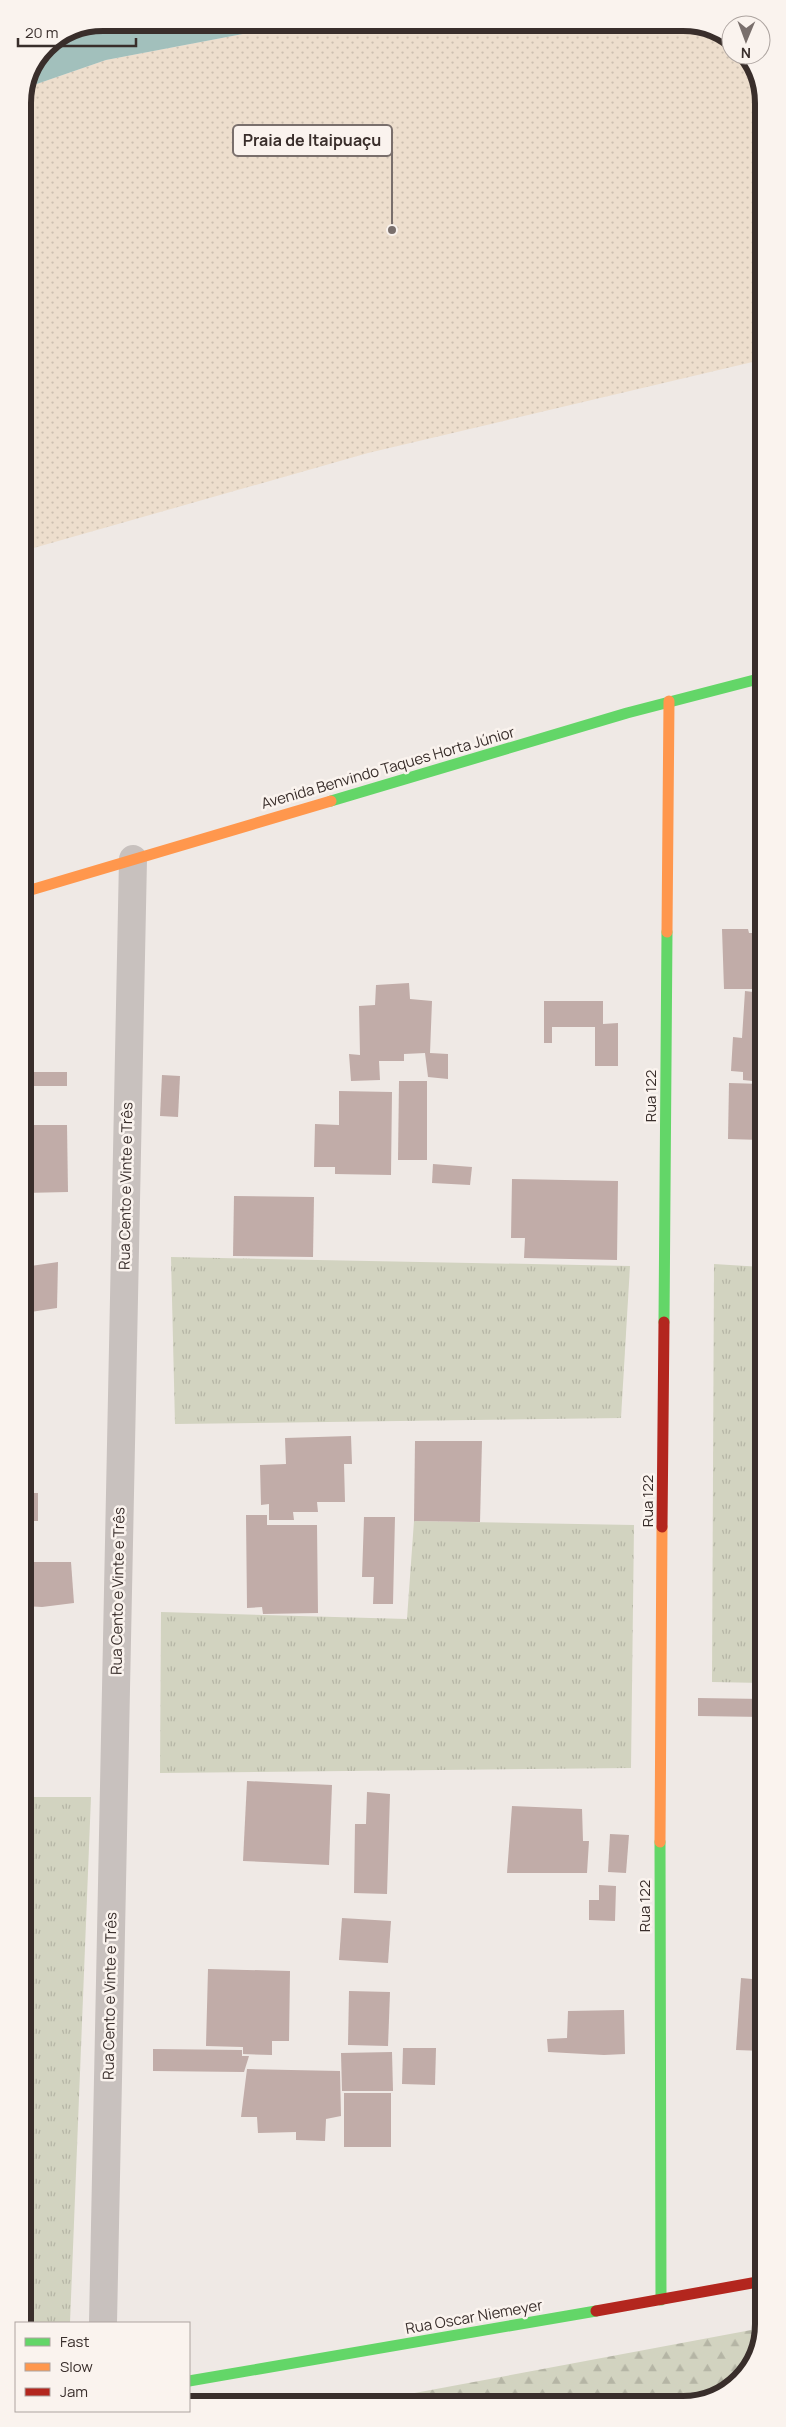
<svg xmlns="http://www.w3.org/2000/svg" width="786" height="2427" font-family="Manrope,sans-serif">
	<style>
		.grass { fill: url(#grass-tufts) }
		.forest { fill: url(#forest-firs) }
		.sand { fill: url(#sand-dots) }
		.water { fill: #a2c0bc }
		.building { fill: #c1aca8 }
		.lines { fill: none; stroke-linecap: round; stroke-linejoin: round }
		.street { stroke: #c8c1be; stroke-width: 28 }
		.fast { stroke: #63d668; stroke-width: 11 }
		.slow { stroke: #ff974d; stroke-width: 11 }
		.jam { stroke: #b3261e; stroke-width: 11 }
		.labels { text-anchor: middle; stroke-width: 5; stroke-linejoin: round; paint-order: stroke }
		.street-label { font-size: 15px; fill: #392e2b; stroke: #faf3ee }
		.rim { fill: none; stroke: #392e2b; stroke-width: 6 }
		.leader { fill: none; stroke: #796f6c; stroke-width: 2 }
		.callout-dot { fill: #796f6c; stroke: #faf3ee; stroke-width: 2 }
		.callout { fill: #faf3ee; stroke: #796f6c; stroke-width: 2 }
		.callout-label { font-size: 16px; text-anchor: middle; font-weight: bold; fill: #392e2b }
	</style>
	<defs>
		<pattern id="grass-tufts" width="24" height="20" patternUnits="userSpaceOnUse" patternTransform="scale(1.25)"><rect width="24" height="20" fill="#d2d3c0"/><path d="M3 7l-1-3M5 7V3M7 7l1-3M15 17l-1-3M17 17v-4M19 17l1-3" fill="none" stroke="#b5b5a5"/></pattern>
		<pattern id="forest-firs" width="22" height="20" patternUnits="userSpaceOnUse" patternTransform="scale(1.25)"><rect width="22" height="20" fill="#d2d3c0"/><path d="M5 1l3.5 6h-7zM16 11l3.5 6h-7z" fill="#b5b5a5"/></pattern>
		<pattern id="sand-dots" width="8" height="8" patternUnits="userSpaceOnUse" patternTransform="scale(1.25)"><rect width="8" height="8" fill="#eddecd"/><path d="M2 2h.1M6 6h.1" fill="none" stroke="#ccbfb0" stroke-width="1.8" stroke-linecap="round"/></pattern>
	</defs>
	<rect width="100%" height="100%" fill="#efe9e5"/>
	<g class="grass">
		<path d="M171,1257L630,1266L621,1418L175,1424Z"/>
		<path d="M714,1264L762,1267L763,1683L712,1682Z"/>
		<path d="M414,1521L634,1525L631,1768L160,1773L161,1612L407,1619Z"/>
		<path d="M25,1797H91L70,2323H25Z"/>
	</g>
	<path class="forest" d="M762,2328L747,2373L703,2402L361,2403Z"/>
	<path class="sand" d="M300,23H688L731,41V55H743L761,83V360L368,453L23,551V99L28,87L106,60Z"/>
	<path class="water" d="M104,23H300L106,60L28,87L46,46Z"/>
	<g class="building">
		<path d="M722,929H748L749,933H762V989H724Z"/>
		<path d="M409,983L410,999L432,1001L430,1053L448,1054V1079L428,1077L425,1053L404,1054V1061H379L380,1080L351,1081L349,1054L360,1055L359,1006L375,1005L376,985Z"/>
		<path d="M745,991L762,993V1082L743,1080V1072L731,1071L733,1037L742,1038Z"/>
		<path d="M544,1001H603V1024L618,1023V1066H595V1027H552V1043H544Z"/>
		<rect x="31" y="1072" width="36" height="14"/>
		<path d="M162,1075L180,1076L178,1117L160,1116Z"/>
		<path d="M399,1081H427V1160H398Z"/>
		<path d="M729,1083L762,1084V1140L728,1139Z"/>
		<path d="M339,1091L392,1092L391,1175L335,1174V1167H314L315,1124L339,1125Z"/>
		<path d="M24,1125H67L68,1192L24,1193Z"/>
		<path d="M433,1164L472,1167L470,1185L432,1183Z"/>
		<path d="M512,1179L618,1181L617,1260L524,1258L525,1238H511Z"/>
		<path d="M234,1196L314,1197L313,1257L233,1256Z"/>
		<path d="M58,1262L57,1308L24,1313V1267Z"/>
		<path d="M351,1436L352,1464H344L345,1502H317L318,1512H293L294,1520H269V1504L261,1505L260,1465L286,1464L285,1438Z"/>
		<path d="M415,1441H482L480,1522L414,1521Z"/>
		<rect x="24" y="1493" width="14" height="28"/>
		<path d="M246,1515H267V1525H317L318,1613L263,1614L262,1607L247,1608Z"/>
		<path d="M364,1517H395L393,1604H373L374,1577H362Z"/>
		<path d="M24,1562H71L74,1603L42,1607L24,1606Z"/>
		<path d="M698,1698L763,1699V1717L698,1716Z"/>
		<path d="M247,1781L332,1785L329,1865L243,1861Z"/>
		<path d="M367,1792L390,1794L387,1894L354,1893L355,1824H366Z"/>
		<path d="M512,1806L582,1809L583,1841H589L587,1873H507Z"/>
		<path d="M610,1834L629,1835L626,1873L608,1872Z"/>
		<path d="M599,1885L616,1886L615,1921L589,1920V1900H599Z"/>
		<path d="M342,1918L391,1921L388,1963L339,1960Z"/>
		<path d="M208,1969L290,1971L289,2041H272V2055L243,2054V2047L206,2046Z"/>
		<path d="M741,1978L763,1980V2051L736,2050Z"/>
		<path d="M349,1991L390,1992L388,2046L348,2045Z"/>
		<path d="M624,2010L625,2054L604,2055L548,2052L547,2039L567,2038L568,2011Z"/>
		<path d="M403,2048H436L435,2085L402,2084Z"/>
		<path d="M153,2049L242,2050V2056H249L244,2072L153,2071Z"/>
		<path d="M392,2052L393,2091H342L341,2053Z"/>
		<path d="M247,2069L340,2071L341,2116L326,2119L325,2141L296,2140V2132L258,2133L257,2117H241Z"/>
		<rect x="344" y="2093" width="47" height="54"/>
	</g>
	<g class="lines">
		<path class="street" d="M103,2323L133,859"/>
		<g class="fast">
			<path d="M331,801L627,713L762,678"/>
			<path d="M664,1322L667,932"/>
			<path d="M660,1842L661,2300"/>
			<path d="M189,2381L596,2311"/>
		</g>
		<g class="slow">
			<path d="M24,892L331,801"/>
			<path d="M667,932L669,701"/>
			<path d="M660,1842L662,1527"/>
		</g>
		<g class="jam">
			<path d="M662,1527L664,1322"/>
			<path d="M596,2311L763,2281"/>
		</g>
	</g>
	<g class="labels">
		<g class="street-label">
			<text transform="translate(388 768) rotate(-16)" y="5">Avenida Benvindo Taques Horta Júnior</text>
			<text transform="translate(651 1096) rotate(-90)" y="5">Rua 122</text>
			<text transform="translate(126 1186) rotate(-89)" y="5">Rua Cento e Vinte e Três</text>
			<text transform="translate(648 1501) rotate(-90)" y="5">Rua 122</text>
			<text transform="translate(118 1591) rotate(-89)" y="5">Rua Cento e Vinte e Três</text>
			<text transform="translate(645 1906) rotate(-90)" y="5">Rua 122</text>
			<text transform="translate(110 1996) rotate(-89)" y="5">Rua Cento e Vinte e Três</text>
			<text transform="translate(474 2317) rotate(-10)" y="5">Rua Oscar Niemeyer</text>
		</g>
	</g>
	<path d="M0 0H786V2427H0ZM103 31H683A72 72 0 0 1 755 103V2324A72 72 0 0 1 683 2396H103A72 72 0 0 1 31 2324V103A72 72 0 0 1 103 31Z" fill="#faf3ee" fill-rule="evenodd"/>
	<path class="rim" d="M103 31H683A72 72 0 0 1 755 103V2324A72 72 0 0 1 683 2396H103A72 72 0 0 1 31 2324V103A72 72 0 0 1 103 31Z"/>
	<path class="leader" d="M392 230L392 141"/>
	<circle class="callout-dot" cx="392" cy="230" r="5"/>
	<rect class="callout" x="233" y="125" width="159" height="31" rx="5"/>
	<g class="callout-label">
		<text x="312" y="146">Praia de Itaipuaçu</text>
	</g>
	<rect x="15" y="2322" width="175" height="90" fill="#faf3ee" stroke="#ada4a0"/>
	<rect x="25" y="2338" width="25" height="8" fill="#63d668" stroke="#ada4a0"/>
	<text x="60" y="2347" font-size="15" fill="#392e2b">Fast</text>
	<rect x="25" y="2363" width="25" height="8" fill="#ff974d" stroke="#ada4a0"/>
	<text x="60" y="2372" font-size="15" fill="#392e2b">Slow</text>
	<rect x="25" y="2388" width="25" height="8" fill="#b3261e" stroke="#ada4a0"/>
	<text x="60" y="2397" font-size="15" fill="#392e2b">Jam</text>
	<g transform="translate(746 40) rotate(181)"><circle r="24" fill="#faf3ee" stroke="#ada4a0"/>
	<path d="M0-4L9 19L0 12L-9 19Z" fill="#796f6c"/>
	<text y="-8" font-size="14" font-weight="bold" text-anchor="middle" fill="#392e2b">N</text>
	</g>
	<path d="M18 38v8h118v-8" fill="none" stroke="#392e2b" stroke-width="2.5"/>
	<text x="25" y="38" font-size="15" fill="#392e2b" stroke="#faf3ee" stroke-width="4" paint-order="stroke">20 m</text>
</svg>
